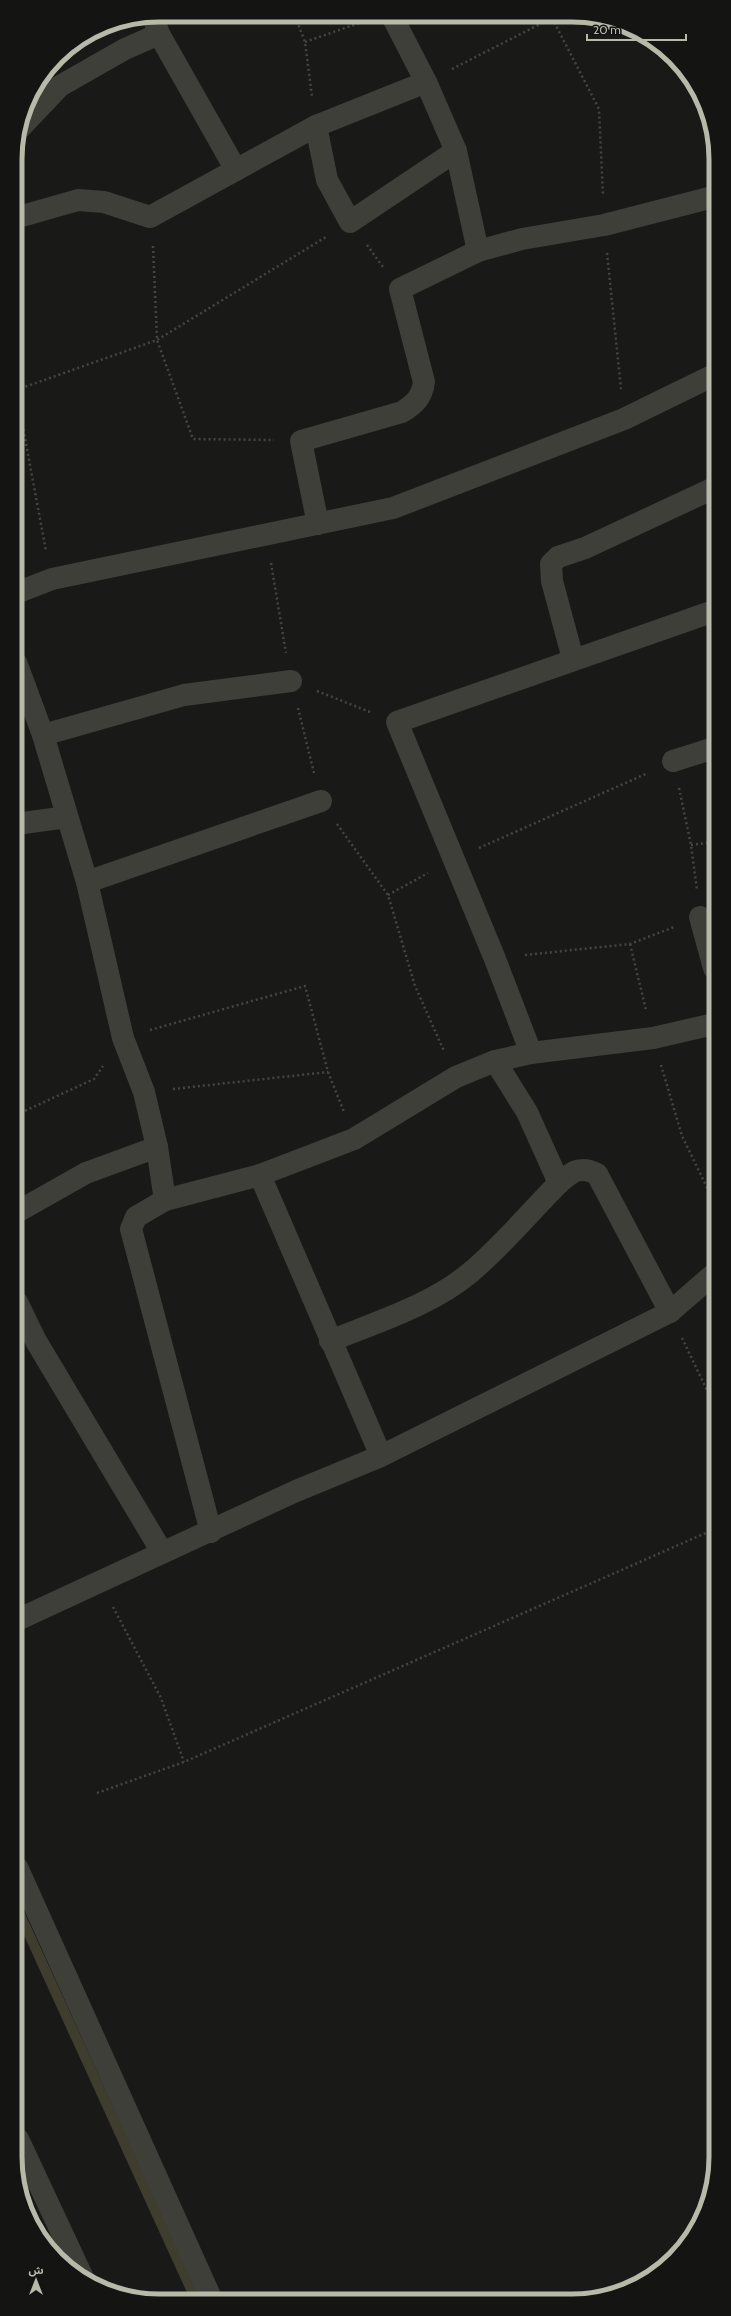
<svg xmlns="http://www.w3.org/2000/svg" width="731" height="2316" font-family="Cabin,'Noto Sans Arabic',sans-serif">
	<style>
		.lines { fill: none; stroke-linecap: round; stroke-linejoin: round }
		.stream { stroke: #3f3d2d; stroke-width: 10 }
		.path { stroke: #45463e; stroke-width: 2.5; stroke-dasharray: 2 3; stroke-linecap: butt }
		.street { stroke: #3d3f38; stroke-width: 22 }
		.rim { fill: none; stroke: #b7baa9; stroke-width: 5 }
	</style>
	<rect width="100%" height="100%" fill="#191a18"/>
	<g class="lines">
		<path class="stream" d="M17,1908L195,2298"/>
		<g class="path">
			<path d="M295,16L305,42L312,97"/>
			<path d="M552,18L599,109L603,196"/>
			<path d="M305,42L365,21"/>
			<path d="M452,69L552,18"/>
			<path d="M367,245L383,267"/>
			<path d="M153,246L157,340L193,439L274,440"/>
			<path d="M607,253L621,389"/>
			<path d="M16,390L157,340L326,237"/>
			<path d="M16,390L46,551"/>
			<path d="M271,563L286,653"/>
			<path d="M317,691L370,712"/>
			<path d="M298,708L314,773"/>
			<path d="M679,788L691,845L697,890"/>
			<path d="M337,824L388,895L415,986L444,1051"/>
			<path d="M691,845L714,842"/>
			<path d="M479,848L648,773"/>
			<path d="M388,895L428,873"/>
			<path d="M630,944L646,1010"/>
			<path d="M525,955L630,944L674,927"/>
			<path d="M150,1030L305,986L328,1072L344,1112"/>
			<path d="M661,1065L682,1136L715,1204"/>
			<path d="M173,1089L328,1072"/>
			<path d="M16,1115L94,1079L103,1066"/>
			<path d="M682,1338L715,1407"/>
			<path d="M113,1607L161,1698L184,1762"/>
			<path d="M97,1793L184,1762L715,1529"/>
		</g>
		<g class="street">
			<path d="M153,16L159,34L236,170"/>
			<path d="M392,16L426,82L456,151L478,251"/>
			<path d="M316,126L327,180L350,222L456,151"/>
			<path d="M20,128L60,86L125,49L159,34"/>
			<path d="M15,218L78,200L104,202L150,217L316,126L426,82"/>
			<path d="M318,524L301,441L402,412C415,404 422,397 424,382L400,289L478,251L522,239L604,225L713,197"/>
			<path d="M16,593L52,579L393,508L624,419L714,375"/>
			<path d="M573,659L552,581L551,564L558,557L585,548L714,488"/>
			<path d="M16,662L43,735L87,882L123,1038L144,1092L157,1147L165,1200"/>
			<path d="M43,735L184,695L291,681"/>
			<path d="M673,761L714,748"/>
			<path d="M16,824L67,817"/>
			<path d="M87,882L321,801"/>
			<path d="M700,917L714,968"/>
			<path d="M531,1053L495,959L397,722L714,611"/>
			<path d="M260,1175L381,1456"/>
			<path d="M559,1183C572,1172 580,1165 597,1174L670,1312"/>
			<path d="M17,1212L86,1173L157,1147"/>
			<path d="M17,1302L36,1341L162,1552"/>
			<path d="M330,1341C377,1322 432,1305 471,1272C503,1245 530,1212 559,1183L527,1112L495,1061"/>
			<path d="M211,1532L131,1229L136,1217L165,1200L260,1175L354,1139L456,1077L495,1061L531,1053L653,1038L714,1024"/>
			<path d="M17,1620L296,1491L381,1456L670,1312L715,1273"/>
			<path d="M17,1867L211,2298"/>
			<path d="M18,2139L82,2276"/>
		</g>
	</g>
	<path d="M0 0H731V2316H0ZM159 22H572A137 137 0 0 1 709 159V2157A137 137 0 0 1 572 2294H159A137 137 0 0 1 22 2157V159A137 137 0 0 1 159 22Z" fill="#141513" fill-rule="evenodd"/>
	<path class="rim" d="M159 22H572A137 137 0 0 1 709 159V2157A137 137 0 0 1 572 2294H159A137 137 0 0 1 22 2157V159A137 137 0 0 1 159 22Z"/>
	<g transform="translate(36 2280)" stroke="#141513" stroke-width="3" paint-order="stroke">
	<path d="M0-3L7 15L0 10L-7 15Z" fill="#b7baa9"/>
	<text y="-6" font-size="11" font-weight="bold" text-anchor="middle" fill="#b7baa9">ش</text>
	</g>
	<path d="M587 34v6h99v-6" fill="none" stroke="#b7baa9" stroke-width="2"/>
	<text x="593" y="34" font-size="12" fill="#b7baa9" stroke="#141513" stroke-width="3" paint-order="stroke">20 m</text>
</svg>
